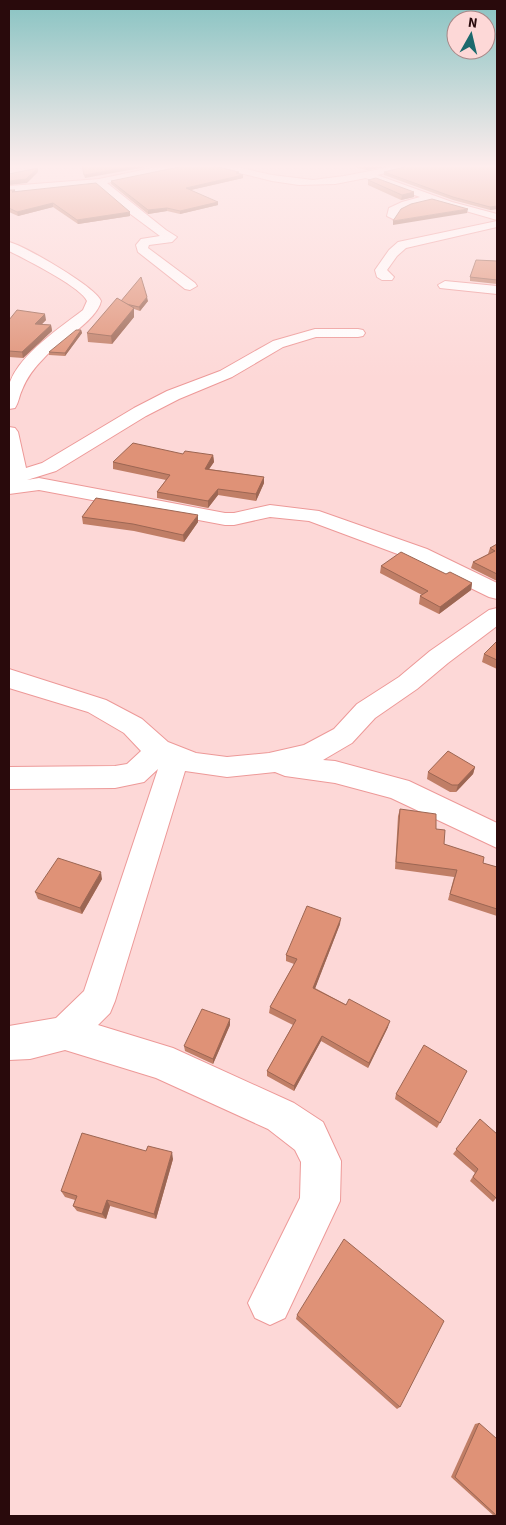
<svg xmlns="http://www.w3.org/2000/svg" width="506" height="1525" font-family="'Source Sans 3',sans-serif">
	<style>
		.lines { fill: none; stroke-linecap: round; stroke-linejoin: round }
		.minor-casing { stroke: #ed9998; stroke-width: 2 }
		.minor { fill: #fff; fill-rule: evenodd }
		.wall { fill: #c07e66 }
		.shaded-wall { fill: #9c6653 }
		.building { fill: #df9277; stroke: #9c6653 }
	</style>
	<rect width="100%" height="100%" fill="#fdd8d7"/>
	<g class="lines">
		<defs>
			<g id="minor">
				<path d="M166,165H184L179,168L107,183L166,230L177,237L172,242L149,245L148,248L195,283L197,286L190,290L185,289L138,252L136,245L141,239L160,236L121,207L97,185L9,192V186L99,179Z"/>
				<path d="M213,165H228L272,175L313,180L344,176L402,165L404,167L402,169L377,175L452,202L497,214V220L431,201L410,206L399,212L397,218L393,219L387,216L389,208L402,202L420,197L366,178L335,184L299,185L272,181L215,167Z"/>
				<path d="M497,221V227L406,248L397,256L387,270L394,277L392,280H382L377,277L375,270L389,250L398,242Z"/>
				<path d="M9,242C25,246 96,287 101,301C97,321 58,342 44,358C35,367 27,377 22,390C19,396 19,402 15,408L9,409C8,401 7,389 10,382C21,353 60,328 83,310L87,301C81,287 25,259 9,251Z"/>
				<path d="M445,281L497,286V294L440,288L438,285Z"/>
				<path d="M315,329H358L363,330L365,333L363,336L358,337H316L283,347L232,377L179,399L146,416L56,471L27,480L39,478L225,513H234L270,505L319,511L427,549L497,583V599L489,597L411,559L309,521L270,517L234,525H225L39,490L9,494V427L15,428L18,432L26,468L42,463L134,408L167,391L220,371L273,341Z"/>
				<path d="M497,608V626L448,663L417,689L375,718L352,743L323,760L335,761L409,781L497,823V848L391,798L335,783L285,776L275,772L227,777L185,771L115,1001L110,1013L98,1025L173,1048L294,1103L323,1122L341,1161L340,1201L285,1318L270,1325L255,1318L248,1303L300,1198L301,1162L295,1150L268,1129L156,1078L65,1050L30,1059L9,1060V1026L56,1018L84,991L158,769L144,782L115,788L9,789V767L115,766L127,764L141,751L124,733L88,712L9,688V669L106,700L142,719L168,742L196,753L227,757L269,753L304,745L334,729L357,704L399,677L430,651L489,610Z"/>
			</g>
		</defs>
		<use href="#minor" class="minor-casing"/>
		<use href="#minor" class="minor"/>
	</g>
	<g class="wall">
		<path d="M348,165H397L366,170Z"/>
		<path d="M404,165H497V209L490,210L453,200L384,175V172L404,167L405,166Z"/>
		<path d="M214,166L239,172V174L243,178L191,190L218,205L180,214L167,211L148,214L111,184V181L179,167Z"/>
		<path d="M368,180L414,192V197L401,200L368,185Z"/>
		<path d="M9,190H15V192L130,216L78,224L53,207L18,216L9,212Z"/>
		<path d="M497,261V284L470,281V277Z"/>
		<path d="M121,301H148L140,311L134,309V317L112,344L88,342L87,333Z"/>
		<path d="M9,320H46L42,324L51,325L52,331L23,358L9,357Z"/>
		<path d="M81,330L82,333L65,356L49,355V352Z"/>
		<path d="M183,454L213,455L214,462L209,469L264,477V483L256,501L218,495L208,508L157,498V492L166,480L113,469V462Z"/>
		<path d="M82,517L198,522L184,542L134,531L83,524Z"/>
		<path d="M497,544V581L471,568L473,562L488,554L490,548Z"/>
		<path d="M381,566L472,583L471,590L439,614L419,604L420,596L422,595L380,573Z"/>
		<path d="M497,641V669L482,662L484,654Z"/>
		<path d="M475,767L473,774L456,792H450L427,779L428,772Z"/>
		<path d="M400,809L436,829L444,844L483,863L497,867V916L448,900L454,877L395,869L398,816Z"/>
		<path d="M102,879L82,914L38,899L35,892Z"/>
		<path d="M340,924L315,988L388,1027L368,1068L321,1041L294,1091L267,1076V1071L293,1025L269,1013L270,1007L294,964L286,961V955Z"/>
		<path d="M230,1025L213,1064L185,1051L184,1046Z"/>
		<path d="M467,1071L437,1128L395,1099L396,1094Z"/>
		<path d="M480,1119L497,1197L493,1202L470,1181L475,1173L453,1154Z"/>
		<path d="M173,1159L156,1219L110,1206L106,1219L77,1211L73,1206L75,1200L65,1197L61,1191Z"/>
		<path d="M297,1315L400,1407L397,1409L296,1319Z"/>
		<path d="M479,1423L497,1516H494L451,1477L475,1424Z"/>
	</g>
	<g class="shaded-wall">
		<path d="M141,165H157L85,178L84,175Z"/>
		<path d="M379,165H397L366,170V167Z"/>
		<path d="M38,168V172L27,183L9,185V181Z"/>
		<path d="M243,175V178L186,191V188Z"/>
		<path d="M414,192V197L401,200L402,195Z"/>
		<path d="M218,202V205L180,214V211Z"/>
		<path d="M53,203V207L18,216L17,212Z"/>
		<path d="M497,206V209L490,210V207Z"/>
		<path d="M167,208V211L148,214V210Z"/>
		<path d="M468,209L467,213L393,225V221Z"/>
		<path d="M130,212V216L78,224L77,220Z"/>
		<path d="M147,297L148,301L140,311L139,307Z"/>
		<path d="M134,308V317L112,344L111,336Z"/>
		<path d="M45,314L46,320L36,330L35,324Z"/>
		<path d="M51,325L52,331L23,358L22,352Z"/>
		<path d="M81,330L82,333L65,356V353Z"/>
		<path d="M213,455L214,462L205,475V469Z"/>
		<path d="M264,477V483L256,501V494Z"/>
		<path d="M218,489V495L208,508V501Z"/>
		<path d="M198,515V522L184,542L183,535Z"/>
		<path d="M472,583L471,590L439,614L440,607Z"/>
		<path d="M475,767L473,774L456,792L458,785Z"/>
		<path d="M101,872L102,879L82,914L80,908Z"/>
		<path d="M341,918L340,924L313,994V988Z"/>
		<path d="M230,1019V1025L213,1064V1059Z"/>
		<path d="M390,1021L388,1027L368,1068L369,1063Z"/>
		<path d="M322,1036L321,1041L294,1091V1086Z"/>
		<path d="M172,1152L173,1159L156,1219L154,1214Z"/>
		<path d="M107,1200L110,1206L106,1219L102,1214Z"/>
	</g>
	<g class="building">
		<path d="M82,165H141L84,175Z"/>
		<path d="M183,165H214V166L239,172L236,173L243,175L186,188L218,202L180,211L167,208L148,210L111,181L179,167Z"/>
		<path d="M359,165H379L366,167Z"/>
		<path d="M406,165H497V206L490,207L453,197L384,172L404,167Z"/>
		<path d="M38,168L26,179L9,181V174Z"/>
		<path d="M376,178L414,192L402,195L368,180Z"/>
		<path d="M96,183L130,212L77,220L53,203L17,212L9,208V190H15L12,192Z"/>
		<path d="M432,199L468,209L393,221L401,209L411,204Z"/>
		<path d="M476,260L497,261V280L470,277Z"/>
		<path d="M141,277L147,297L139,307L126,304L121,301Z"/>
		<path d="M117,298L134,308L111,336L87,333Z"/>
		<path d="M17,310L45,314L35,324L51,325L22,352L9,351V320Z"/>
		<path d="M76,330H81L65,353L49,352Z"/>
		<path d="M133,443L183,454L185,451L213,455L205,469L264,477L256,494L218,489L208,501L157,492L170,475L113,462Z"/>
		<path d="M96,498L198,515L183,535L133,524L82,517Z"/>
		<path d="M497,544V574L473,562L495,551L490,548Z"/>
		<path d="M401,552L446,574L450,572L472,583L440,607L420,596L428,591L381,566Z"/>
		<path d="M497,641V660L484,654Z"/>
		<path d="M448,751L475,767L458,785H452L428,772Z"/>
		<path d="M400,809L436,814V829L445,830L444,844L484,857L483,863L497,867V909L450,894L457,870L396,862Z"/>
		<path d="M58,858L101,872L80,908L35,892Z"/>
		<path d="M307,906L341,918L313,988L346,1005L349,999L390,1021L369,1063L322,1036L294,1086L267,1071L296,1020L270,1007L297,959L286,955Z"/>
		<path d="M202,1009L230,1019L213,1059L184,1046Z"/>
		<path d="M424,1045L467,1071L440,1123L396,1094Z"/>
		<path d="M480,1119L497,1134V1197L496,1198L473,1177L478,1169L456,1149Z"/>
		<path d="M82,1133L146,1151L148,1146L172,1152L154,1214L107,1200L102,1214L73,1206L77,1196L61,1191Z"/>
		<path d="M344,1239L444,1321L400,1407L297,1315Z"/>
		<path d="M479,1423L497,1439V1516L455,1477Z"/>
	</g>
	<linearGradient id="sky" x2="0" y2="1"><stop stop-color="#88c3c2"/><stop offset="0.44" stop-color="#feeded"/><stop offset="1" stop-color="#feeded" stop-opacity="0"/></linearGradient>
	<rect width="506" height="378" fill="url(#sky)"/>
	<rect width="506" height="1525" fill="none" stroke="#290a0c" stroke-width="20"/>
	<g transform="translate(471 35) rotate(8)"><circle r="24" fill="#fdd8d7" stroke="#a88686"/>
	<path d="M0-4L9 19L0 12L-9 19Z" fill="#1c696d"/>
	<text y="-8" font-size="14" font-weight="bold" text-anchor="middle" fill="#290a0c">N</text>
	</g>
</svg>
